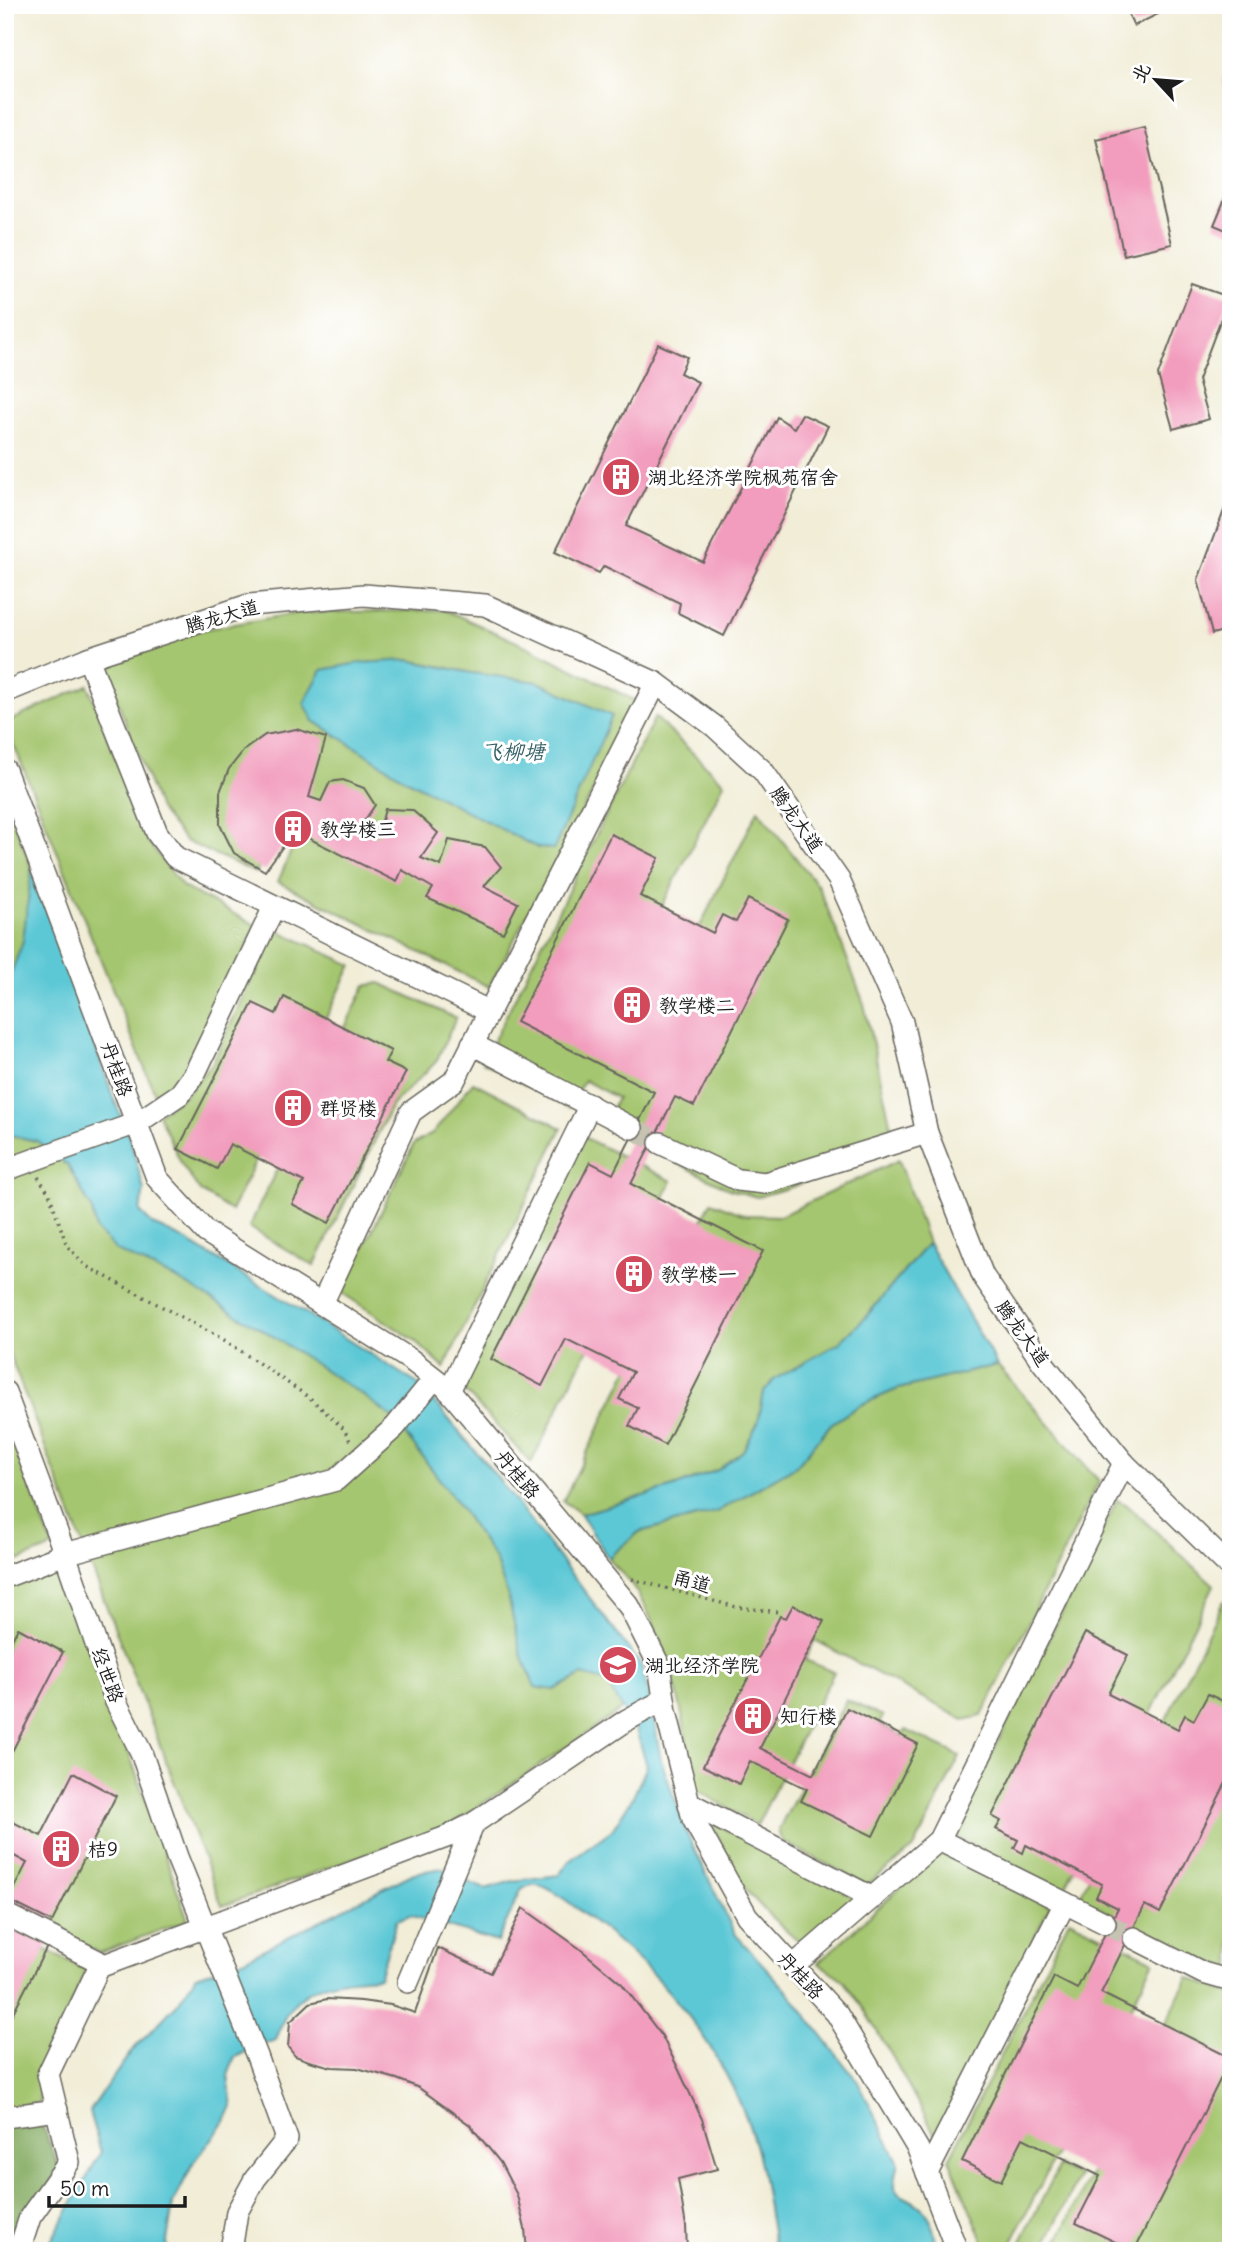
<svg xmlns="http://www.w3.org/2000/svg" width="1236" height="2256" font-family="Delius,'LXGW WenKai TC',sans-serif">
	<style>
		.green { fill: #a5c66f; stroke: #607146; stroke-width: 2; fill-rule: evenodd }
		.forest { fill: #84ab62; stroke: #50643f; stroke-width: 2 }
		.water { fill: #5dc8d5; stroke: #3c7278; stroke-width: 2 }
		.building { fill: #f29dbd }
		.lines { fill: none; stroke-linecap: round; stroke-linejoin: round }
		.minor-tunnel { stroke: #c6c3b2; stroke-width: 21; stroke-dasharray: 21 10; stroke-linecap: butt }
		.minor-casing { stroke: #67655d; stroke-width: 24 }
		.path { stroke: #67655d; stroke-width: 3.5; stroke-dasharray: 2 5; stroke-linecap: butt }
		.minor { stroke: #fff; stroke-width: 21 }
		.labels { text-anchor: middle; stroke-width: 6; stroke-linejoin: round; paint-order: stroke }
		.poi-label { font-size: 19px; fill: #1c1c1c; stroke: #fff; text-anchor: start }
		.street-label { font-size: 19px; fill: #1c1c1c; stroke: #fff }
		.water-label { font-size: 21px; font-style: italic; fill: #366166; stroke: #fff }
	</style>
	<rect width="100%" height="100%" fill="#fff"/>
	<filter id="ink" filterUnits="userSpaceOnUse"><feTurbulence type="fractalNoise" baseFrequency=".0143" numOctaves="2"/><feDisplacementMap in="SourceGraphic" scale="14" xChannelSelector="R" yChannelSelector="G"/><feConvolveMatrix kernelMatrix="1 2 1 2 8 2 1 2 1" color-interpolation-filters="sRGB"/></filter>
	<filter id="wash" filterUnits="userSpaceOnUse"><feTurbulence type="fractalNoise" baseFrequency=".00686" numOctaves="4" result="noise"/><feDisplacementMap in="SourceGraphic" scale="28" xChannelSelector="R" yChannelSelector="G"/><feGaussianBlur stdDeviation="1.57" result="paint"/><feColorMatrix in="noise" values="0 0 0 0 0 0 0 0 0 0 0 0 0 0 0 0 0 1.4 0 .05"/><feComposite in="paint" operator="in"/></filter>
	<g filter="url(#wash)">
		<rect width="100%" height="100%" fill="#f1edd7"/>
		<g class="green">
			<path d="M445,610L528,647L640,703L489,987L278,882L302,825L285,817L256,873L185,841L159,809L105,668L184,633L298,613ZM408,660L472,673L538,682L611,716L538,848L407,780L314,721Z"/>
			<path d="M88,685L146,839L183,887L257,926L194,1057L173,1084L155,1094L5,723Z"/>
			<path d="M655,717L724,783L645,940L684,958L758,810L818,886L836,929L864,1004L894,1140L795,1186L757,1197L729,1189L604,1125L617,1098L584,1080L569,1108L483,1062Z"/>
			<path d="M5,801L32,868L23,941L9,979L5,982Z"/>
			<path d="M275,929L352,965L231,1211L200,1191L182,1165L158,1114L184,1096L212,1064Z"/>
			<path d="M380,983L456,1018L436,1062L392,1105L314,1266L249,1227L365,986Z"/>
			<path d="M473,1082L562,1128L444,1368L414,1340L342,1293L414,1144L434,1132Z"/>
			<path d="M5,1134L37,1141L68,1166L92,1209L96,1230L117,1251L179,1280L268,1333L361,1394L392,1417L453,1497L495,1559L508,1596L554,1690L582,1675L606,1681L623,1709L448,1827L400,1842L222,1906L5,1343Z"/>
			<path d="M581,1136L672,1181L531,1463L460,1386Z"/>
			<path d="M899,1160L928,1243L865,1318L839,1343L775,1379L764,1392L758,1423L743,1451L718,1470L674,1487L581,1514L563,1501L711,1202L745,1215L780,1216Z"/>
			<path d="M997,1365L1099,1481L982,1716L964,1720L815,1640L805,1660L834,1672L757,1825L694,1788C684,1716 674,1655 636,1591C629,1579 617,1569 608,1558L639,1532L716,1512L796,1466L831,1424L860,1405L898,1389Z"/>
			<path d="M5,1422L53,1547L5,1566Z"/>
			<path d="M1117,1500L1126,1504L1214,1585L1064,1890L958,1838L956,1827Z"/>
			<path d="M40,1573H65L188,1920L100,1953L5,1905V1588Z"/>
			<path d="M1231,1598V1968L1206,1962L1079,1898L1223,1602Z"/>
			<path d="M846,1700L883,1716L879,1724L902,1736L906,1730L960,1756L914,1848L867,1885L782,1841L778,1831Z"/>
			<path d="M710,1821L860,1900L806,1947L770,1916L743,1887Z"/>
			<path d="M939,1852L1050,1906L936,2136L892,2056L861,2005L842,1979L818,1963Z"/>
			<path d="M1069,1920L1154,1961L1007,2251H985L983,2240L949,2159Z"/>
			<path d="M5,1929L86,1970L40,2071L39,2103L5,2108Z"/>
			<path d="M1188,1978L1231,1993V2251H1053Z"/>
			<path d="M1059,2166L1079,2176L1042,2251H1016Z"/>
		</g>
		<path class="forest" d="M38,2115L60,2169L12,2251H5V2126Z"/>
		<g class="water">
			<path d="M408,660L472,673L538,682L612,716L554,849L538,848L407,780L314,721L304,703L322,670L358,663Z"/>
			<path d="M32,868L115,1102L130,1138L144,1190L140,1212L153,1225L185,1240L296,1307L421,1386L493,1472L641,1665L652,1709L661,1760L687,1834L735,1934L790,1994L858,2082L899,2163C888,2203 900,2188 923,2209C933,2218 935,2238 938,2251H775C767,2205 762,2153 743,2110C711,2034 657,1969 591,1920C578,1910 553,1887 537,1885C533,1884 526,1887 522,1888L497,1942L410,1915L397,1920L379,1977C345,1979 311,1980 289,2010C283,2018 280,2030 276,2040L254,2047L234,2058L228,2076L232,2107L224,2123L193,2164L173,2203L167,2241L168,2251H55L51,2241L101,2152L89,2112L131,2052L178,2003L196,1976L241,1961L414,1873L442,1868L451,1875L485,1889L513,1881L559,1875L569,1861L612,1830L633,1797L647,1766L636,1730L605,1681L582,1675L554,1690L535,1687L521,1654L508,1596L495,1559L453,1497L392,1417L361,1394L268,1333L179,1280L117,1251L96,1230L92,1209L68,1166L37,1141L5,1134V982L9,979L23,941Z"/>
			<path d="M928,1243L997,1365L898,1389L860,1405L831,1424L796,1466L716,1512L639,1532L608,1558L581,1514L674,1487L718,1470L743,1451L758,1423L764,1392L775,1379L839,1343L865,1318Z"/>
		</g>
		<g id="blocks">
			<g class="building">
				<path d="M1124,5H1176L1134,26Z"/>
				<path d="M1231,79V111H1230L1223,80Z"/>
				<path d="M1144,127L1172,244L1124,255L1096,139Z"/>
				<path d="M1231,184V232L1214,225Z"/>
				<path d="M1192,284L1229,297L1198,380L1209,419L1173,429L1158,375Z"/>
				<path d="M658,344L687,357L680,373L698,382L626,526L703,562L777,417L794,428L802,414L828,426L724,636L678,613L680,603L604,566L599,573L555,552Z"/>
				<path d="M1231,492V629L1212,634L1198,580Z"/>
				<path d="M296,729L326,738L309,797L321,801L330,782L343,780L364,788L375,805L360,827L378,836L385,809L412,810L438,833L421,858L441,866L449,840L485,847L501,867L484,886L518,903L503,933L427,898L433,888L402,870L397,882L294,831L265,871L234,853L220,825V792L229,769L244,750L265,735Z"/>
				<path d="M611,834L659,858L640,896L713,933L722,915L736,922L748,899L788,919L694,1106L675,1097L631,1184L763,1251L665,1445L629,1426L638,1408L619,1399L633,1372L566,1339L542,1386L491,1359L590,1162L613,1174L654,1092L516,1022Z"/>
				<path d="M284,997L391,1051L385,1062L406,1072L329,1223L292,1204L304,1182L230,1144L217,1169L178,1149L253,1003L276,1014Z"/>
				<path d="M793,1605L824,1621L760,1748L813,1775L847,1708L918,1744L873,1836L801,1801L807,1789L750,1761L739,1784L703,1766L780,1616L786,1618Z"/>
				<path d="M18,1628L63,1652L5,1765V1653Z"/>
				<path d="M1085,1633L1128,1655L1108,1694L1178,1729L1185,1715L1194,1720L1208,1694L1231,1705V1773L1160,1913L1145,1905L1101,1993L1231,2058L1134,2251L1076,2223L1100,2176L1023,2138L1001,2181L962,2161L1054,1977L1077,1989L1118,1908L1096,1897L1102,1884L1026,1845L1023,1853L1014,1848L1018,1840L996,1829L1001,1821L992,1816Z"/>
				<path d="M73,1773L116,1796L52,1922L8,1900L27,1863L5,1851V1818L41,1836Z"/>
				<path d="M523,1908L579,1948L622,1984L662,2036L677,2066L702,2119L717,2169L678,2179L686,2226L687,2251H527L525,2229L517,2195L500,2162L470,2125L419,2088L397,2079L357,2068L332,2067L309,2061L295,2056L288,2047L290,2022L310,2003L327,1999L361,2001L391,2005L415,2013L438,1948L491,1973Z"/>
				<path d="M5,1924L49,1943L5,2028Z"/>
			</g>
		</g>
	</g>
	<g filter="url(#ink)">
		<use href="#blocks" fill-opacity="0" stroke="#67655d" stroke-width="2"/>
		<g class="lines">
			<g class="minor-tunnel">
				<path d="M632,1128L660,1143"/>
				<path d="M1105,1923L1134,1938"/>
			</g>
			<defs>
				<g id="minor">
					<path d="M88,658L157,833L175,857L488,1011"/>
					<path d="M5,692L88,658L249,605L364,595L485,605L656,683L714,726L763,771L839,880L902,1022L927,1133L983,1276L1043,1363L1124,1463L1231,1568"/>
					<path d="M5,770L157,1178L206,1232L411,1360L447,1388L629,1606L659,1665L666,1712L693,1819L747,1916L837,2014L918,2149L957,2251"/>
					<path d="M472,1044L632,1128"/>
					<path d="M660,1143L738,1180L765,1183L927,1133"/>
					<path d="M5,1170L137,1123L180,1094L195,1073L274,907"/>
					<path d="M322,1304L411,1112L454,1081L656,683"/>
					<path d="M449,1391L590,1105"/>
					<path d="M5,1392L65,1554L116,1702L141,1752L177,1857L257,2056L287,2139L255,2179L237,2212L231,2251"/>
					<path d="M5,1577L65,1554L336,1480L395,1427L434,1379"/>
					<path d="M689,1803L873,1898"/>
					<path d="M939,1840L1105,1923"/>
					<path d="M5,1914L98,1961L99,1967"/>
					<path d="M1134,1938L1203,1973L1231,1981"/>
					<path d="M793,1966L939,1840L1124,1463"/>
					<path d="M408,1982L474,1823"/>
					<path d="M5,2117L57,2110"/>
					<path d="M927,2173L1065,1903"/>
					<path d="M19,2251L30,2217L69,2162L48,2074L99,1967L449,1836L474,1823L627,1720L664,1700"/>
				</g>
			</defs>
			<use href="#minor" class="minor-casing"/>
			<g class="path">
				<path d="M38,1177L49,1193L67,1246L86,1266L226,1341L310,1398L344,1429L350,1441"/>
				<path d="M632,1579L736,1607L779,1612"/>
			</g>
			<use href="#minor" class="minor"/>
		</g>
	</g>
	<defs>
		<symbol id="building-disc" viewBox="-11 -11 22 22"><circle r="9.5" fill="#d1495b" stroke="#fff"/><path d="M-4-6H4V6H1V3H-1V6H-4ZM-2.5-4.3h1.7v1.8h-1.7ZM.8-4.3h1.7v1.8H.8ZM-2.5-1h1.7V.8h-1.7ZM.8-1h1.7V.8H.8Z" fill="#fff"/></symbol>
		<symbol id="university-disc" viewBox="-11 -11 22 22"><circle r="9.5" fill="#d1495b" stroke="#fff"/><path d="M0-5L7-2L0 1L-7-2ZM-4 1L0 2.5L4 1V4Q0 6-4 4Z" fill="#fff"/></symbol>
	</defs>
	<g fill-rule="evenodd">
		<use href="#building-disc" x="599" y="455" width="44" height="44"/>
		<use href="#building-disc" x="271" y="807" width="44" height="44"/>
		<use href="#building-disc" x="610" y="983" width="44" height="44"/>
		<use href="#building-disc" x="271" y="1086" width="44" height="44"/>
		<use href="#building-disc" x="612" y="1252" width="44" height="44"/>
		<use href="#university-disc" x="596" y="1643" width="44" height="44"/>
		<use href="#building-disc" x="731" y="1694" width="44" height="44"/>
		<use href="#building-disc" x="39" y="1827" width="44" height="44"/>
	</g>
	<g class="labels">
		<g class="poi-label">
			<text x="648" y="484">湖北经济学院枫苑宿舍</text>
			<text x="320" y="836">教学楼三</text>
			<text x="659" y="1012">教学楼二</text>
			<text x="320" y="1115">群贤楼</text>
			<text x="661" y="1281">教学楼一</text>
			<text x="645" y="1672">湖北经济学院</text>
			<text x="780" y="1723">知行楼</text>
			<text x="88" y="1856">桔9</text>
		</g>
		<g class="street-label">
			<text transform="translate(222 616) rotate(-16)" y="7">腾龙大道</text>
			<text transform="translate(797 819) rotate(55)" y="7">腾龙大道</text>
			<text transform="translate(117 1069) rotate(70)" y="7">丹桂路</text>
			<text transform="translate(1023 1333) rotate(54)" y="7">腾龙大道</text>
			<text transform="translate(518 1474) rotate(50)" y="7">丹桂路</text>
			<text transform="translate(692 1581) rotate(15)" y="7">甬道</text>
			<text transform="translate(108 1675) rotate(70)" y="7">经世路</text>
			<text transform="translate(801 1975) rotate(47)" y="7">丹桂路</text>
		</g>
		<g class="water-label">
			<text x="513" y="759">飞柳塘</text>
		</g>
	</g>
	<rect width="1236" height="2256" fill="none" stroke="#fff" stroke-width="28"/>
	<g transform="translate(1156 80) rotate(296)" stroke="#ffffff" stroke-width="5" paint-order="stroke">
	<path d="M0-5L12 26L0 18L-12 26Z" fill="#1c1c1c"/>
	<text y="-10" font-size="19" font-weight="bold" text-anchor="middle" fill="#1c1c1c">北</text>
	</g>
	<path d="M49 2196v10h136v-10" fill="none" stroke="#1c1c1c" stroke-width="3.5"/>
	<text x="60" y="2196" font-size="21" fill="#1c1c1c" stroke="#ffffff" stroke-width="5" paint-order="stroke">50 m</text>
</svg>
